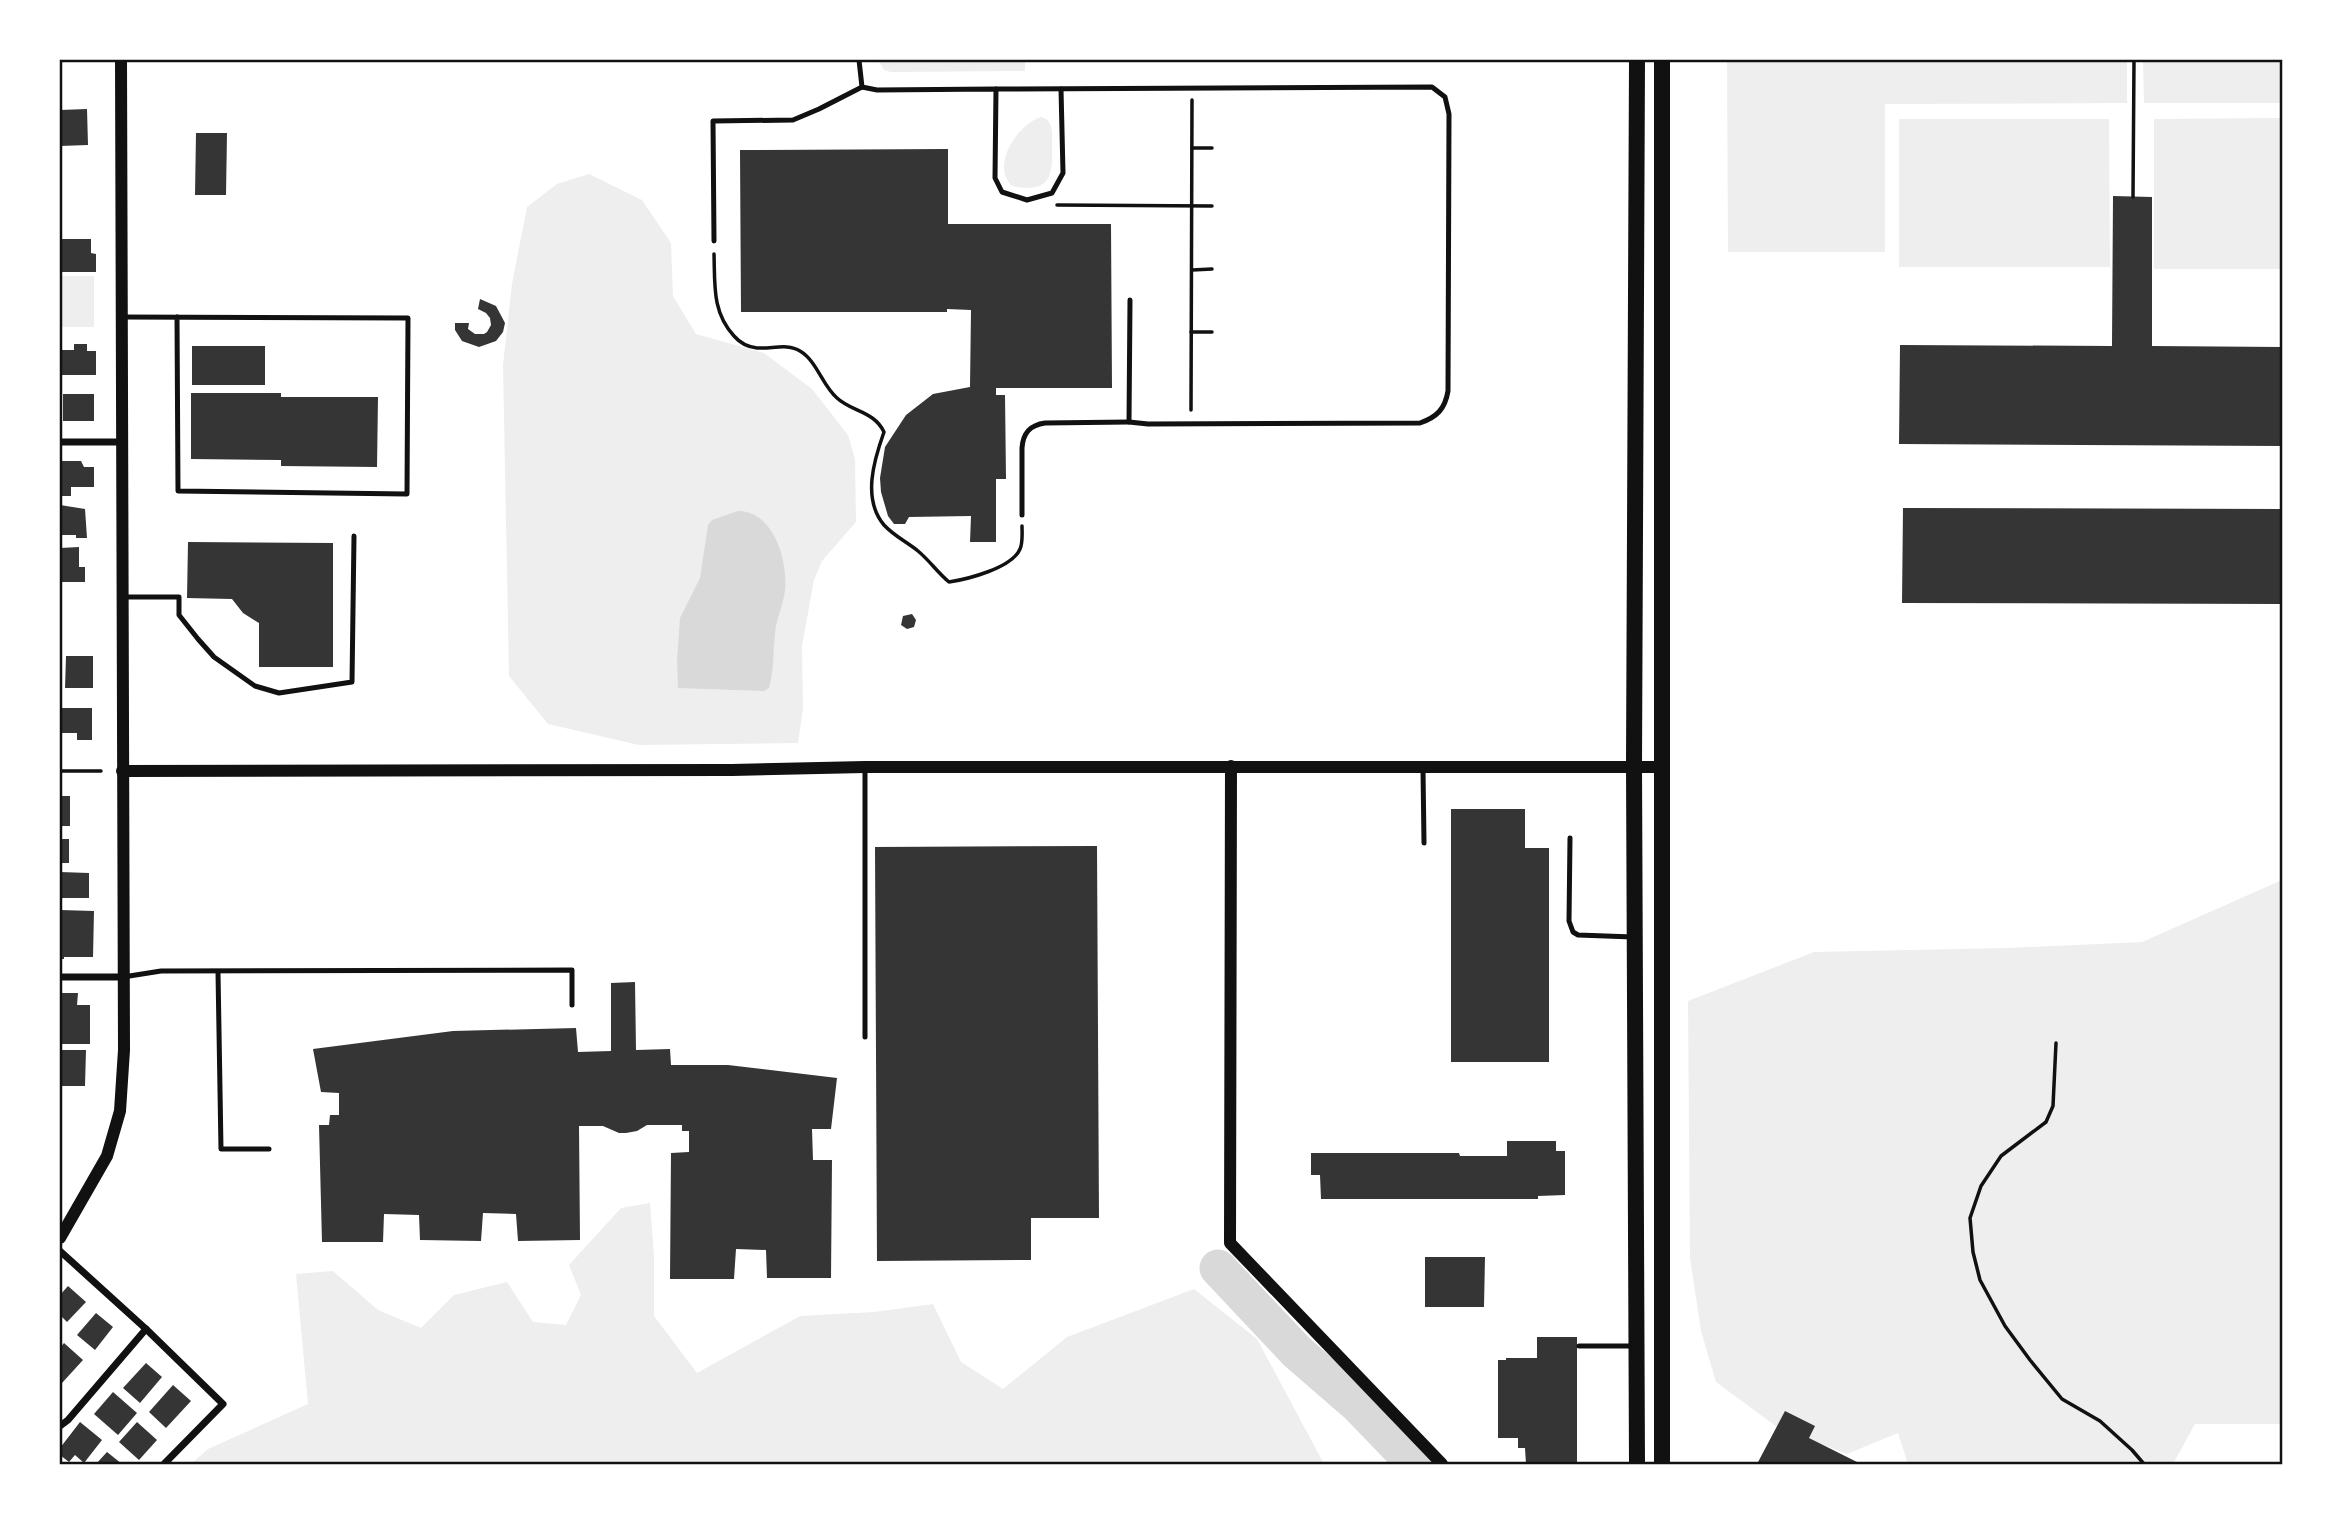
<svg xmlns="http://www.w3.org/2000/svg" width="2342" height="1524" font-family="'Source Sans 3',sans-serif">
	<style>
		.green { fill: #eee }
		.water { fill: #d9d9d9 }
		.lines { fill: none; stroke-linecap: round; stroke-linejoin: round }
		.river { stroke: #d9d9d9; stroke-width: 37 }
		.building { fill: #353535 }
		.path { stroke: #111; stroke-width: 3.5 }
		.service { stroke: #111; stroke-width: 5 }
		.minor { stroke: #111; stroke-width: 7 }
		.tertiary { stroke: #111; stroke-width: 12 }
		.primary { stroke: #111; stroke-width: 16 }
		.neatline { fill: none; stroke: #111; stroke-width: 2.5 }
	</style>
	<rect width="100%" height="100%" fill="#fff"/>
	<g class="green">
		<path d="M878,60H1025V71L891,72L884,70Z"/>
		<path d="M1727,60H2127V103L1885,104V252H1728Z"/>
		<path d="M2143,60H2282V103H2144Z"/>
		<path d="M1041,117L1046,119C1054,126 1052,135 1052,145C1053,178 1050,193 1012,186C990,165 1018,124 1041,117Z"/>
		<path d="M2282,118V269H2154V119Z"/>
		<path d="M1899,119H2109L2110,267H1899Z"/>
		<path d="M589,174L642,200L671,243L673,296L696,334L764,353L812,389L848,435L855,459L856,522L822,561L814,580L802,646L803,709L798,743L639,745L548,724L509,676L503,365L512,284L527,207L557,184Z"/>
		<rect x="60" y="276" width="34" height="51"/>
		<path d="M2282,880V1424H2195L2173,1464H1908L1898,1433L1847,1454L1777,1427L1716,1382L1701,1331L1690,1258L1688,1001L1814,952L2008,948L2142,942Z"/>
		<path d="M650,1203L654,1256V1316L697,1373L800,1316L874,1312L933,1304L961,1362L1003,1389L1067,1337L1194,1289L1257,1339L1324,1464H191L208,1449L308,1404L296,1274L333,1271L378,1310L421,1328L454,1295L507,1282L533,1322L566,1325L581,1295L569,1265L621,1208Z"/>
	</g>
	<path class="water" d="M738,511C774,511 788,561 785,591C783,606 776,619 775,634C773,652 774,671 769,688L764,691L678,688L677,662L680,618L700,578L708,525L712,520Z"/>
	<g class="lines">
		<path class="river" d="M1218,1268L1297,1352L1357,1404L1415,1464"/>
	</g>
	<g class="building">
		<path d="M87,109L88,145L60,146V110Z"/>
		<path d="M196,133H227L226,195H195Z"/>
		<path d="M948,149V224H1111L1112,388H996V395H1005L1006,479H996V542H970L971,516L909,517L905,524H894L888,516L881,492L880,478L885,447L906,415L933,394L970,387L971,310L947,309V312H741L740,150Z"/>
		<path d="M2113,196L2152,197V346L2282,347V446L1899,444L1900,345L2112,346Z"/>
		<path d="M60,239H91V253L96,254V272H60Z"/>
		<path d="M480,299L496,306L505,323L503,332L496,341L479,347L462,341L455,330V323H469L468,329L475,334H484L487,332L491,325L490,318L486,313L478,309Z"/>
		<path d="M74,344H87V351H96V375H60V350H74Z"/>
		<rect x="192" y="346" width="73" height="39"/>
		<path d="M191,393H281V397H378L377,467L281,466V460L191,459Z"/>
		<rect x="63" y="394" width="31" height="27"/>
		<path d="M60,461H81L84,467H94V487H71V496H60Z"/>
		<path d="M60,505L85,509L87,538H76V535H62V533H60Z"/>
		<path d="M1903,508L2282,509V604L1902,603Z"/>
		<path d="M188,542L333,543V667H259V623L243,613L232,599L187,598Z"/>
		<path d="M79,547V567H85V582H60V548Z"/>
		<path d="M912,614L916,620L914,627L907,629L901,625L903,616Z"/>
		<path d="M66,656H93V688H65Z"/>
		<path d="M60,708H92V740H77V733H60Z"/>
		<rect x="60" y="796" width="10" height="30"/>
		<path d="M1451,809H1525V848H1549V1062H1451Z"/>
		<rect x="60" y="839" width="9" height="24"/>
		<path d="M1097,846L1099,1218H1031V1260L877,1261L875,847Z"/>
		<path d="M60,872L89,873V898H60Z"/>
		<path d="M60,910L94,911L93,957H64V959H60Z"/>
		<path d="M635,982L636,1050L670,1049L671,1065H728L837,1078L831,1129H812L813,1160H832L831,1278H767L766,1250L736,1249L734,1279H670L671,1153L689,1152V1131H682V1125H647L637,1131L626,1133H619L603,1126H579L580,1240L518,1241L516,1214L483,1213L481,1241L420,1240L419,1215L384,1214L383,1242H322L319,1125H329L330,1115H339V1093L321,1092L313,1049L453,1031L576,1028L578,1052L611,1051V983Z"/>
		<path d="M60,993H78L77,1005H90V1044H61Z"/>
		<path d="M61,1050H86L85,1086H61Z"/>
		<path d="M1507,1141H1556V1151H1565V1195L1538,1196V1199H1321L1320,1175H1311V1153H1459L1460,1156H1507Z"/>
		<path d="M1425,1257H1485L1484,1307H1425Z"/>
		<path d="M68,1286L86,1302L67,1322L60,1315V1295Z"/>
		<path d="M96,1313L113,1327L95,1350L77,1335Z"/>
		<path d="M1537,1337H1577V1464H1526L1525,1448H1518V1438H1498V1360H1506V1358H1537Z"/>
		<path d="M64,1343L83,1360L62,1383L60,1381V1348Z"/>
		<path d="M146,1363L162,1377L140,1403L123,1388Z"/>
		<path d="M173,1385L191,1401L166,1428L149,1412Z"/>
		<path d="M113,1392L137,1413L118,1435L94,1414Z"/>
		<path d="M1785,1411L1815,1426L1809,1438L1861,1464H1757Z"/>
		<path d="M80,1422L102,1440L84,1463L75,1455L69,1462L60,1455V1448Z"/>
		<path d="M137,1422L157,1440L139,1460L119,1442Z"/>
		<path d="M107,1452L122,1464H96Z"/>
	</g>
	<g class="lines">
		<g class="path">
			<path d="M1192,148H1212"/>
			<path d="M2133,197L2134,60"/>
			<path d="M1057,205L1212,206"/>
			<path d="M714,254C715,285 712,312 734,336C740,343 748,347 757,348C772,349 788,343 800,351C817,361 822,385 837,398C852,412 874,411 884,432C874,460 862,499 884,525C894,536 907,542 918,551C929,560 938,573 949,582C968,579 1012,568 1020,549C1023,543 1022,533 1022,526"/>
			<path d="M1192,270L1212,269"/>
			<path d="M1191,332H1212"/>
			<path d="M1191,410L1192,100"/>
			<path d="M60,771H101"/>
			<path d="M2056,1043L2053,1106L2046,1122L2001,1156L1981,1186L1970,1218L1973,1252L1980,1280L2005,1326L2030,1360L2062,1399L2100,1421L2132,1450L2144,1464"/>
		</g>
		<g class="service">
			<path d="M859,60L862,87L877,90L996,89L995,178L1002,192L1027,200L1052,193L1063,173L1061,89"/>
			<path d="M996,89L1432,87L1445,97L1449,114L1448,391C1445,409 1437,417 1420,423L1148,424L1129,422L1130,300"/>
			<path d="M714,241L713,121L793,120L819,109L862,87"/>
			<path d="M121,317L408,318L407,494L178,491L177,317"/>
			<path d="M1022,515V448C1023,433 1030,425 1045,423L1129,422"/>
			<path d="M122,597H179V615L198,639L214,657L255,686L279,693L352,682L354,536"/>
			<path d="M865,767V1037"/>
			<path d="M1423,769L1424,843"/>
			<path d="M1570,838L1569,921L1573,932L1578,935L1633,937"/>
			<path d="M218,972L221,1149H269"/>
			<path d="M123,977L161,971L572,970V1005"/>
			<path d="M1579,1346H1634"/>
		</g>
		<g class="minor">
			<path d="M60,442H122"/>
			<path d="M60,977H123"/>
			<path d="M60,1251L146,1329L223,1404L164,1464"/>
			<path d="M60,1426L68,1420L146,1329"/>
		</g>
		<g class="tertiary">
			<path d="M1231,766L1230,1243L1442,1464"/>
			<path d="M122,771L732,770L865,767H1661"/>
			<path d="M60,1238L107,1156L120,1111L124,1050L121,60"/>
		</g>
		<g class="primary">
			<path d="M1637,60L1634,766L1637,1464"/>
			<path d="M1662,60V1464"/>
		</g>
	</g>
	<rect width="2342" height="1524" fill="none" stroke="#ffffff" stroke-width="122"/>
	<rect x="61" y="61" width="2220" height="1402" class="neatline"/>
</svg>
